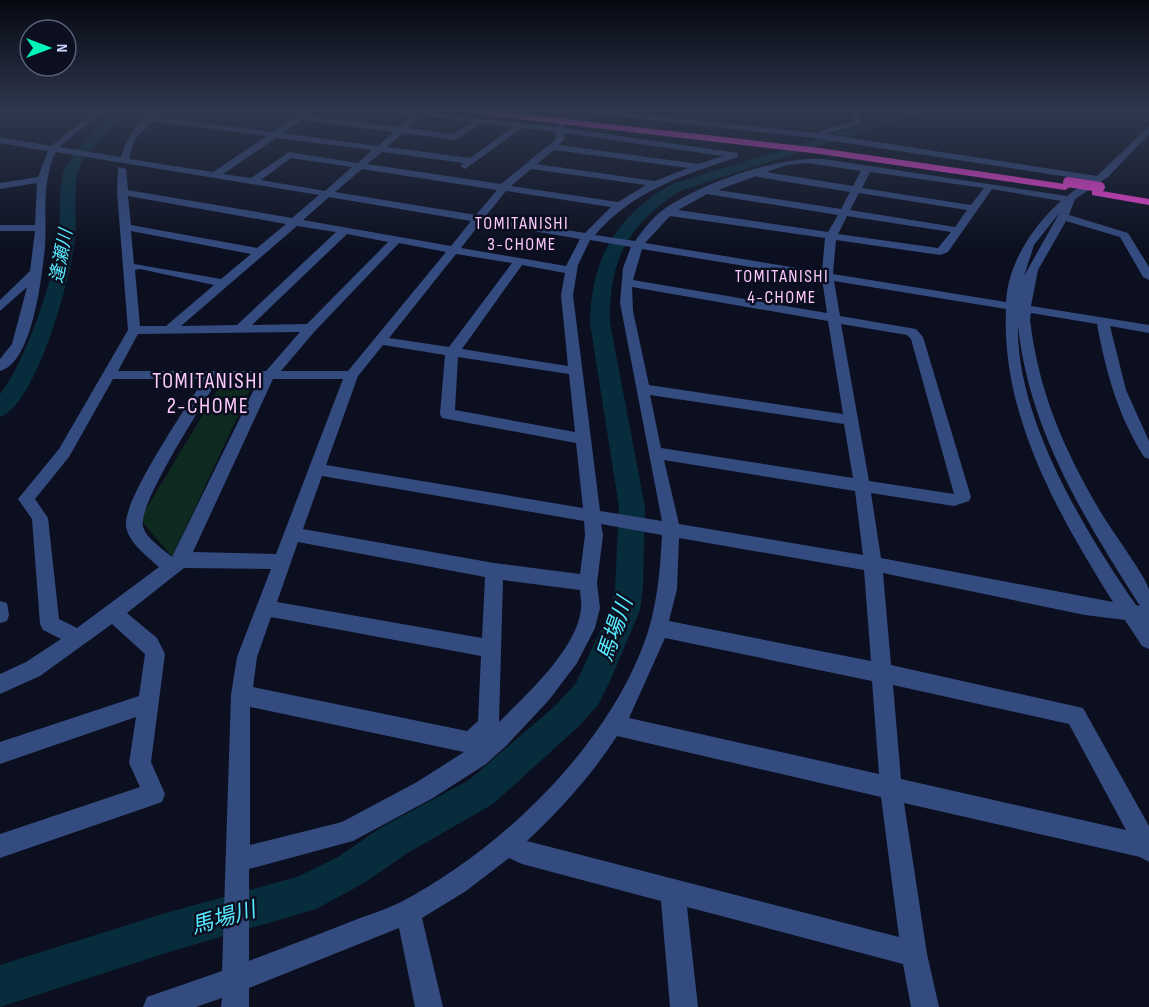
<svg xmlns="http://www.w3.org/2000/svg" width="1149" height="1007" font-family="'Sofia Sans Condensed','Noto Sans JP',sans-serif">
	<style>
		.green { fill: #0e291f }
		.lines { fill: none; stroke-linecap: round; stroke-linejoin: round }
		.river { fill: #072d3d; fill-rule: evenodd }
		.minor-tunnel { stroke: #282d41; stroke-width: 9; stroke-dasharray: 9 4.5; stroke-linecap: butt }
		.minor { fill: #344b80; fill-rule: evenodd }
		.highway { fill: #ff44de; fill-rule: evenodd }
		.highway-bridge { stroke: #ff44de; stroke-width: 10 }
		.labels { text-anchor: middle; stroke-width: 5; stroke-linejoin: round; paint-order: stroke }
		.far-neighbourhood-label { font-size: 18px; letter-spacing: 1.5px; fill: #ffcbfe; stroke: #0b0f1f }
		.far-water-label { font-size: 18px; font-style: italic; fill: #57ebff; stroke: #0b0f1f }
		.neighbourhood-label { font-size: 22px; letter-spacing: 1.5px; fill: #ffcbfe; stroke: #0b0f1f }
		.water-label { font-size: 22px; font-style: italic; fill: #57ebff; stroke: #0b0f1f }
	</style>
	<rect width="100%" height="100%" fill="#0b0f1f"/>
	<path class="green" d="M222,383L253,384L172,557L140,519Z"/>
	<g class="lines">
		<g class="river">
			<path d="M117,110H130C115,130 90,144 79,168C73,184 77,218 75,236C73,272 36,406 0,417V394C25,364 55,275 59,236C61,218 58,183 65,168C77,144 98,128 117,110Z"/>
			<path d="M912,110H930L682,190C629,222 608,261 610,323L645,507L643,588L640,610L611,679L598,705L578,727L493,804L406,854L364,883L316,909L169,952L0,1007V965L169,912L297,877L338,857L380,828L469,780L556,705L576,683L610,610L615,588L619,507L590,323C591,259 616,216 672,184Z"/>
		</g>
		<path class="minor-tunnel" d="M561,124L569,113"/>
		<g class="minor">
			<path d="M96,110H105L59,147L121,157C127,138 138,119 155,111L159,113L156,117L273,132L307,110L312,112L308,116L399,127L413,115L384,110H407L557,127L561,121L565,124V128L738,153V157C686,174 632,191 595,235L635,241C643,230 652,218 663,210C699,184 780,155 824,159L1067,196L1088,180L813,138L582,112L578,110H602L816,133L854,121L847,110H855L862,124L825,134L1097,176L1149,126V134L1108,177L1075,199L1069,215L1128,233L1149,267V280L1143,277L1120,237L1066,221L1038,270L1031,306L1149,325V333L1110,326L1126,390L1149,441V459L1144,457C1118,415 1106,373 1097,324L1031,313L1030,320C1039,394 1065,452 1103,516C1111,529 1148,580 1149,590C1149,609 1149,629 1149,649L1142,646L1125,620L1085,615L883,573L891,665L1083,708L1149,826V862L1140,857L904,803L927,954L939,1007H911L903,964L687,907L698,1007H670L661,901L522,864L509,858L466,891L422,918L443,1007H415L399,928L249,988V1007H221L222,998L196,1007H143L147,997L222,971L231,695L237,657L271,569L184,568L127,613L157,638L165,654L151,762L165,794L162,802L0,858V834L140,787L129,763L136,717L0,764V742L139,696L145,654L112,624L40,676L0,694V674L26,662L61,639L43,630L40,624L32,519L18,499L59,449L128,330L117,192L118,167L126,169L128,190L292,218L319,195L56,152C41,181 47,215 45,247C42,275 33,363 0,371V359L12,344L27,287L0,311V300L30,271L35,231H0V225H35L37,183L0,189V183L38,177L48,151L0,143V137L51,146ZM422,116L472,122L454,134L408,128ZM302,120L394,132L378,146L282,133ZM152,121L267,136L213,172L129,159L135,139ZM481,123L513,127L470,158L387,147L403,133L456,140ZM522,128L556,132V139L501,184L367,164L382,152L464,163L460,166L465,169ZM565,133L723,156L699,164L559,145L564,140ZM276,138L372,150L358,163L289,152L251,178L223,174ZM554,150L688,168L655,181L537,164ZM291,158L352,167L325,191L261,180ZM807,163L861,171L853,186L766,172L787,165ZM362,169L497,190L476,215L335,192ZM531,169L646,185L618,202L511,186ZM870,172L984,188L971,205L862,188ZM756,176L758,177L850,192L841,209L718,190ZM992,189L1061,201C1033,226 1008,263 1006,302L833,274L836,240L940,255L948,252ZM506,191L611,207L585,233L485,217ZM859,193L967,210L955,227L850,210ZM707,194L838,215L828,232L678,210ZM128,196L286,224L257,248L131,225ZM329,197L471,221L451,246L303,220ZM1060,212L1024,276L1034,245ZM670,216L825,238L822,272L645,243ZM847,216L951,232L938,248L838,234ZM481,222L580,239L566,266L461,248ZM297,226L336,232L237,325L181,326ZM131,231L251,254L221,279L134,264ZM347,234L388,242L307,324L252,325ZM590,240L631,247L623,268L620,303L662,521L600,511L573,295L578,265ZM399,243L446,252L348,371H281L315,331ZM642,249L822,279L827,313L633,280ZM456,254L512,263L449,347L389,338ZM522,265L565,273L561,295L568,366L462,349ZM140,269L214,285L166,326H140L135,270ZM834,281L1006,309C1001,416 1058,514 1113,602L881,558L871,493L954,506L969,501L971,497L923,337L916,329L840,316ZM632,287L828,321L843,414L649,385L633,311ZM841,324L907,335L911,339L954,494L869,481ZM1018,326C1029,430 1085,520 1140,606L1136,605C1085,532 1016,418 1018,326ZM300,332L266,371H118L138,334ZM383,345L445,355L440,414L442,418L576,443L583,508L326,465L358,376ZM458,357L569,374L575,432L455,410ZM113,379H204C187,406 125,497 126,524C126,541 148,557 159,567L77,628L59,619L48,518L35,499L69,457ZM218,379H259L172,557C163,549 147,539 143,527C137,505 204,403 218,379ZM273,379H343L276,554L193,552ZM650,395L844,424L853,478L661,448ZM664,460L855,491L863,555L679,524ZM322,476L584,521L585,535L580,574L494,563L303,529ZM601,524L662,535C660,573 657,610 643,646C603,751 499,851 401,902C385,910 367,915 350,922C317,935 283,948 249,961V869L353,841L433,798L486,764L506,746L549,700L577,663L595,628L600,608L597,583L603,535ZM679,538L864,570L871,661L669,621L677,589ZM298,542L485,577L482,638L277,602ZM503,580L580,590C580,596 582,603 581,609C577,649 526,695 499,722ZM271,617L481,656L478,721L467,731L253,687L257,657ZM665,638L872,681L879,774L629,718ZM893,685L1069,724L1126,830L901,779ZM250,707L464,752L417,782L342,822L250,845ZM617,736L881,797L899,937L527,841C561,809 591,776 617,736Z"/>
			<path d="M1141,110H1149V113L1142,112Z"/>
			<path d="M0,601L7,603L9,615L7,621L0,623Z"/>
		</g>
		<g class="highway">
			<path d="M462,110H487L820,148L1065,184L1070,187L1065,190L820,154L466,113Z"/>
			<path d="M1096,190L1149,199V205L1092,195V191Z"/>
		</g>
		<path class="highway-bridge" d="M1068,182L1100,187"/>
	</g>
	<linearGradient id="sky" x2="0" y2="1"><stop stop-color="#060811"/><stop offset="0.44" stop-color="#2e374d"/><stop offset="1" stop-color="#2e374d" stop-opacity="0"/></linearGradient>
	<rect width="1149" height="251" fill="url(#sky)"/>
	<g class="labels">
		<g class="far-neighbourhood-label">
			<text x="522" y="229">TOMITANISHI<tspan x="522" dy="21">3-CHOME</tspan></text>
			<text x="782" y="282">TOMITANISHI<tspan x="782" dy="21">4-CHOME</tspan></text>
		</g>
		<g class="far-water-label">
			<text transform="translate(61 256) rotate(-79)" y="6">逢瀬川</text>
		</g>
		<g class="neighbourhood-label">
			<text x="208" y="388">TOMITANISHI<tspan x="208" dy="25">2-CHOME</tspan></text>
		</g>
		<g class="water-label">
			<text transform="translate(614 629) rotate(-71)" y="8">馬場川</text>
			<text transform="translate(223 917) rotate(-16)" y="8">馬場川</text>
		</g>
	</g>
	<g transform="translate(48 48) rotate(90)"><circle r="28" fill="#0b0f1f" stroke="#575f79" stroke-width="1.5"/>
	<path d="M0-4.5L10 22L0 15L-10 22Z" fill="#00f4b9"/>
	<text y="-9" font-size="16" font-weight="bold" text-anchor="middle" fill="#c9d6ff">N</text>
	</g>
</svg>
